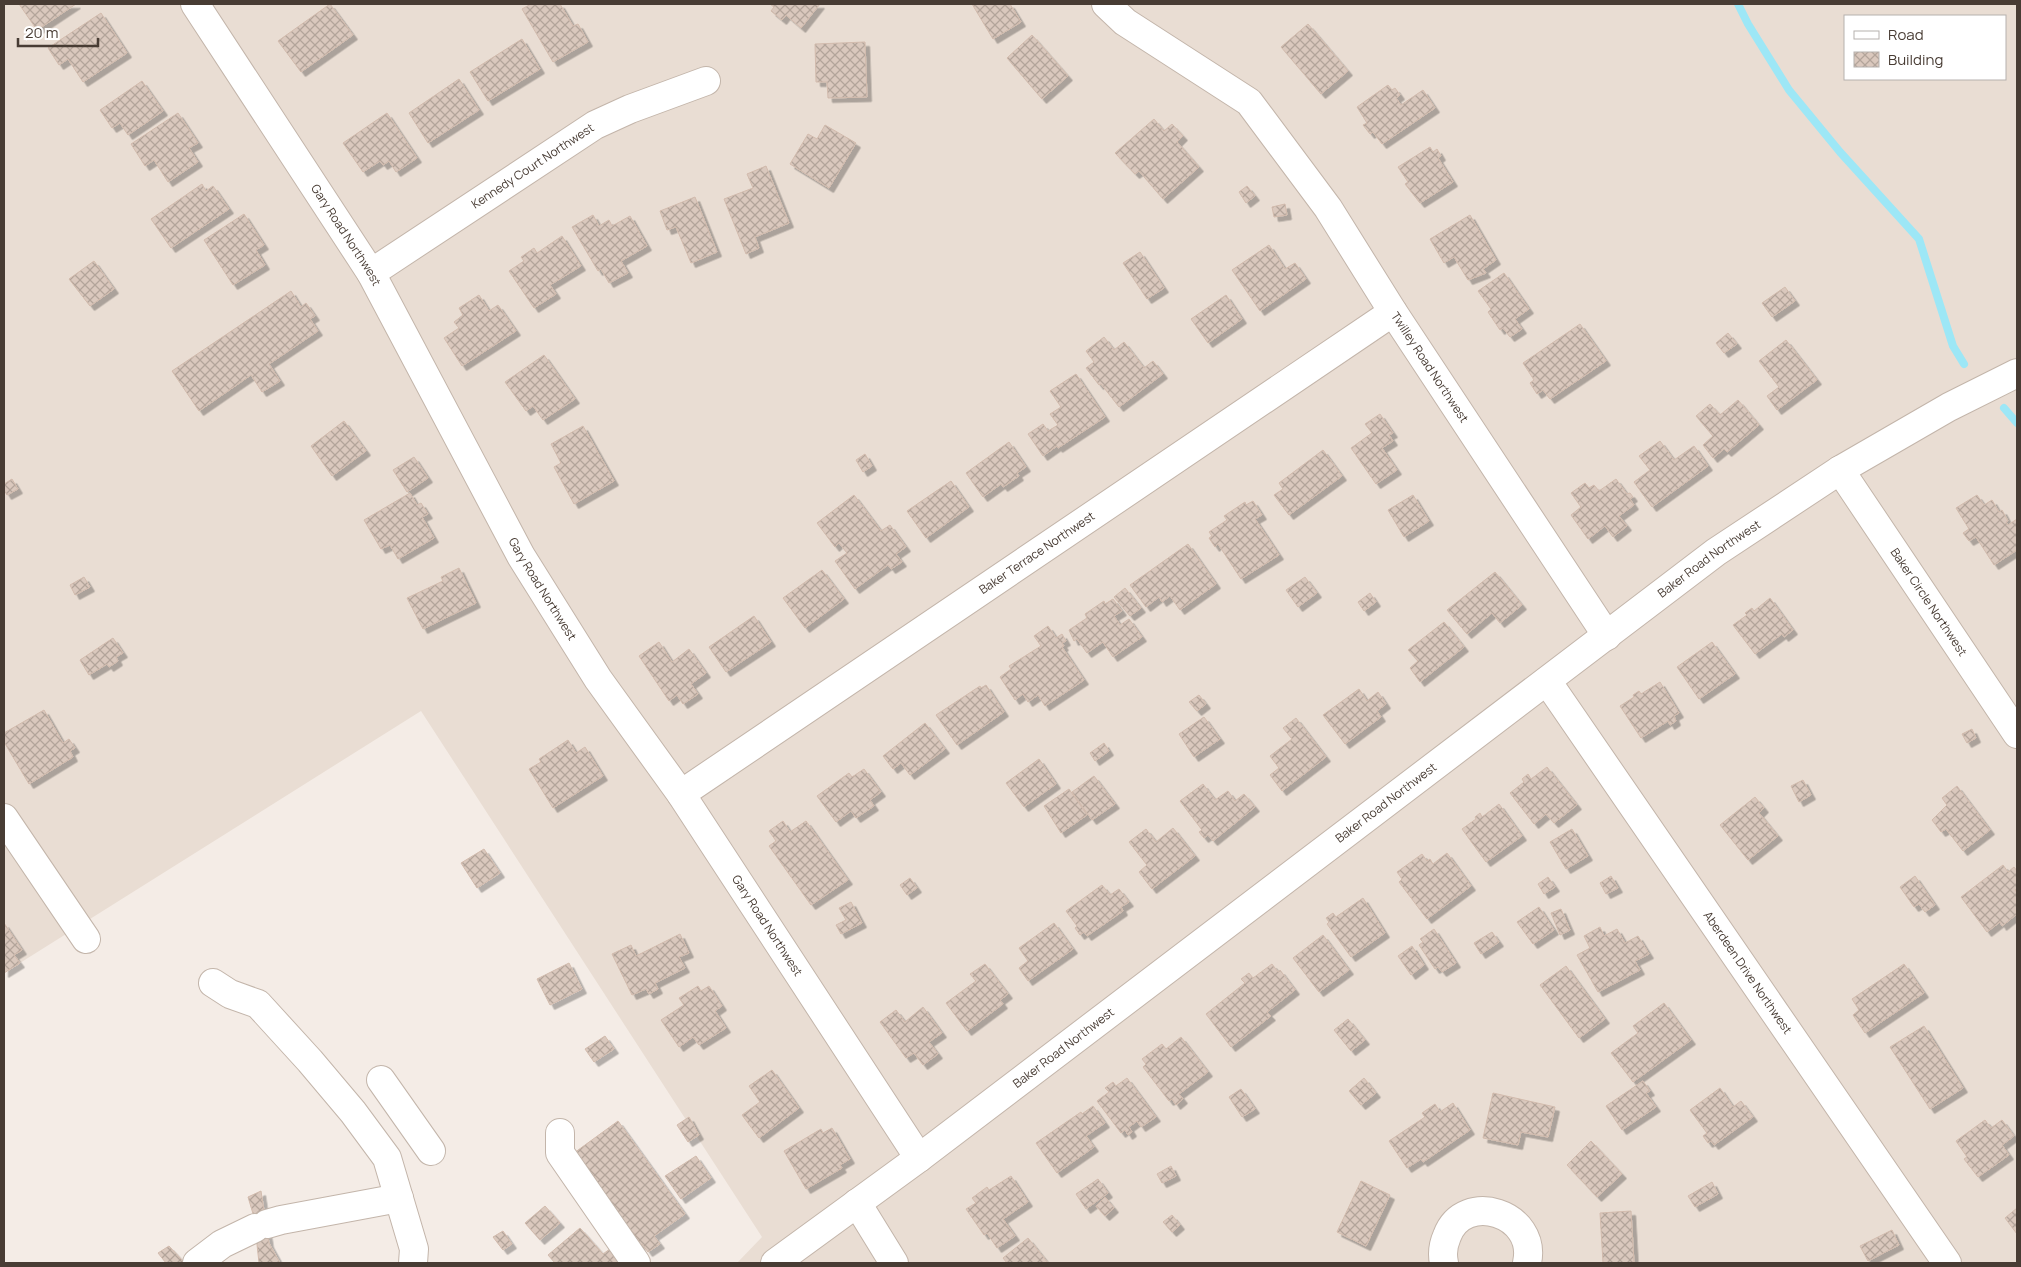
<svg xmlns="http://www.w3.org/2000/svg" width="2021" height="1267" font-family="Manrope,sans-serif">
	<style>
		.residential { fill: #e9ddd3; fill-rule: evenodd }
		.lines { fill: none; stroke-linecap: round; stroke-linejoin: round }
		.stream { stroke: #9de7f6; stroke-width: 8 }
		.building { fill: url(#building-cross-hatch); stroke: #d2bbad; filter: url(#shadow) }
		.minor-casing { stroke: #c3b5aa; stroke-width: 30 }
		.minor { stroke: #fff; stroke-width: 28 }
		.labels { text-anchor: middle; stroke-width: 4; stroke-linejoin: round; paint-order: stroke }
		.street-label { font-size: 12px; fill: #483c34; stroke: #fff }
	</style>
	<defs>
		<pattern id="building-cross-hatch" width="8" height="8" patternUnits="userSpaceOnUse" patternTransform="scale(1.25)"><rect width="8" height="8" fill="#dac8bd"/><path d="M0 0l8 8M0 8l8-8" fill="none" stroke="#b3a49a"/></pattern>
		<filter id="shadow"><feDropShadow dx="4.5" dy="4.5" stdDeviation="0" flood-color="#0004"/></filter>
	</defs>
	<rect width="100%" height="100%" fill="#f4ece6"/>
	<path class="residential" d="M4,4H2017V1263H737L762,1237L421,711L4,973ZM1845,16H2005V79H1845Z"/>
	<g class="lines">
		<g class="stream">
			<path d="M1738,4L1748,24L1789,90L1840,152L1919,239L1953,346L1964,364"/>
			<path d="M2004,408L2017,423"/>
		</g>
	</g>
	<g class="building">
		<path d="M19,4H76L37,30Z"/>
		<path d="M330,4L353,35L301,72L278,41Z"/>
		<path d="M531,4H560L573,26L578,24L588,42L553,62L522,9Z"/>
		<path d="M770,4H820L801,28L786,15L782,20L771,11L774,7Z"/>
		<path d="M972,4H1010L1021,22L993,39Z"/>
		<path d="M101,13L127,53L83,82L68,59L59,65L48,48Z"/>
		<path d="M1308,24L1348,71L1321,94L1281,47Z"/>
		<path d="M1032,35L1068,76L1042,99L1007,58Z"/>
		<path d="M522,39L540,69L488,101L470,72Z"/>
		<path d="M865,42L867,97L828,98L827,82H816L815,44Z"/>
		<path d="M459,79L479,110L428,143L409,113Z"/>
		<path d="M142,81L163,111L128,135L120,123L112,128L100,110Z"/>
		<path d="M1388,85L1392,90L1395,88L1400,95L1396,98L1401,105L1423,90L1435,108L1382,144L1373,132L1370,134L1363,125L1367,123L1357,107Z"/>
		<path d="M178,113L198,143L189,148L198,162L168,182L154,160L145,166L131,144Z"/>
		<path d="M387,113L417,158L396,172L389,161L383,165L380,161L363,172L343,143Z"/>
		<path d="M1154,119L1164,131L1172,124L1183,136L1177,142L1199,167L1163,199L1139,171L1135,174L1115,153Z"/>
		<path d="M825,125L856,143L829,188L790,164L808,134L817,139Z"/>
		<path d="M1430,147L1433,152L1437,149L1441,156L1438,158L1453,182L1420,203L1405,184L1408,182L1398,167Z"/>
		<path d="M766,166L789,223L755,237L759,248L746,254L724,199L753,188L747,174Z"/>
		<path d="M202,184L206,191L213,186L229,209L171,248L151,219Z"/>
		<path d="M1247,186L1255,196L1246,203L1239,192Z"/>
		<path d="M695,197L717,252L691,263L676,227L667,230L660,211Z"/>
		<path d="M1285,204L1287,215L1274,217L1272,207Z"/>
		<path d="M244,214L264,245L256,250L265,265L233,285L204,240Z"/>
		<path d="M593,215L599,226L609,220L612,226L630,216L647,246L621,261L628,273L609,283L601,269L598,271L572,227Z"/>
		<path d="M1470,215L1496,260L1483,269L1486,273L1468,280L1454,257L1444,263L1430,239Z"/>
		<path d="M562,236L581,266L550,285L556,294L534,308L509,271L524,261L521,257L534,248L537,253Z"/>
		<path d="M1269,245L1285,269L1295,263L1306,279L1260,311L1232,270Z"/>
		<path d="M1140,252L1164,288L1147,299L1123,263Z"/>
		<path d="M94,261L114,289L90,306L69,279Z"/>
		<path d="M1504,273L1529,309L1515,319L1522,329L1510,337L1503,328L1500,330L1488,312L1491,309L1478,291Z"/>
		<path d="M1785,287L1795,301L1772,317L1762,303Z"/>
		<path d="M291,291L301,307L306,303L315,316L310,319L318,331L269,364L280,381L262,392L251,375L199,411L172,371Z"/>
		<path d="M479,295L489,311L498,305L516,331L462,366L444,338L459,328L454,322L463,315L459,308Z"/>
		<path d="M1226,295L1242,319L1208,343L1191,319Z"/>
		<path d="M1580,324L1606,361L1550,399L1543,390L1537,394L1530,383L1534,380L1523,363Z"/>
		<path d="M1728,333L1737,344L1724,353L1716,343Z"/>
		<path d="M1104,337L1114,350L1124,342L1144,368L1153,361L1163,374L1119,407L1101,384L1099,385L1086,368L1094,362L1086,351Z"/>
		<path d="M1786,340L1817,380L1777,410L1767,396L1779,387L1759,361Z"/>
		<path d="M544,355L575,399L543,420L533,406L526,411L505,382Z"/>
		<path d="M1076,374L1105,417L1058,448L1057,446L1043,456L1028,434L1043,424L1048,431L1058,425L1050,414L1061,407L1050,391Z"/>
		<path d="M1738,400L1759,425L1727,452L1724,449L1713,458L1703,445L1713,436L1696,416L1710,404L1720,415Z"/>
		<path d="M1380,414L1393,433L1389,435L1393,441L1382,448L1397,470L1376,484L1351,448L1372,433L1365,424Z"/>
		<path d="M344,421L366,451L332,476L311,446Z"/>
		<path d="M583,426L614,481L574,504L554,467L561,463L551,444Z"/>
		<path d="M1660,441L1674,460L1694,446L1708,466L1652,507L1634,482L1650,470L1639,456Z"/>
		<path d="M1009,442L1026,467L1017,473L1019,476L1003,487L1001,484L983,497L966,473Z"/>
		<path d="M1323,450L1342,476L1289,515L1274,495L1283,489L1279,483Z"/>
		<path d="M865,454L872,466L863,472L856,460Z"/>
		<path d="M414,457L428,478L407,492L393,470Z"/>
		<path d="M12,479L18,489L7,495L4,490V484Z"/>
		<path d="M1616,479L1627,494L1630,493L1633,497L1630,499L1634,505L1619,516L1627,526L1613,537L1605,526L1588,539L1571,515L1581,507L1571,493L1585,483L1589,488L1594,485L1599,491Z"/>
		<path d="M951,481L969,507L926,538L907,511Z"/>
		<path d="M410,493L417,505L421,503L428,514L422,517L434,538L398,559L390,545L381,549L364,520Z"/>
		<path d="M854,495L881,531L890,525L906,547L896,554L902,562L891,569L888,565L855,589L835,561L847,553L839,543L835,547L817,523Z"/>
		<path d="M1413,495L1429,521L1404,537L1388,510Z"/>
		<path d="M1977,495L1984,505L1992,500L1999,512L2002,510L2008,521L2006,522L2008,525L2017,519V550L1994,565L1976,537L1969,541L1963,533L1969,529L1956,508Z"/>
		<path d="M1253,501L1262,515L1255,519L1279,555L1241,579L1218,544L1215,547L1209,538L1212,536L1209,532L1227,520L1224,516L1245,502L1246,505Z"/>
		<path d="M1188,544L1216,584L1180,610L1170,596L1162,602L1159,597L1146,607L1130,585Z"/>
		<path d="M459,568L476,603L423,629L407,598L443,581L441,577Z"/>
		<path d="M822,570L844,599L805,628L783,598Z"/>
		<path d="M1495,572L1522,605L1500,623L1492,613L1467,634L1447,610Z"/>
		<path d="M84,577L90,587L75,595L70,585Z"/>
		<path d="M1305,577L1317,593L1298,607L1286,590Z"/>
		<path d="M1125,588L1141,608L1130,616L1114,597Z"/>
		<path d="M1370,593L1376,602L1364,611L1358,602Z"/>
		<path d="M1770,598L1793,630L1784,637L1782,634L1755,654L1733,625L1747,615L1745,613L1752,608L1754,611Z"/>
		<path d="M1113,599L1122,611L1114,616L1120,625L1129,619L1142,637L1113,657L1103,642L1087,653L1077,639L1074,641L1069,630L1087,618L1085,614L1104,601L1105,604Z"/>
		<path d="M754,616L771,642L726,672L709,647Z"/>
		<path d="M1444,622L1464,647L1420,682L1410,668L1418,661L1408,650Z"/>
		<path d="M1048,626L1056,638L1062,634L1066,641L1062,643L1064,646L1062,647L1084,680L1045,706L1038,695L1028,702L1023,694L1015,700L1000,677L1011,669L1009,666L1041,646L1034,636Z"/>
		<path d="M113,638L123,653L116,657L118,661L109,667L107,664L89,675L80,660Z"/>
		<path d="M659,642L672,662L689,649L706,673L691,684L698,694L683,704L677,695L669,701L639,656Z"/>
		<path d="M1712,642L1735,674L1699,699L1677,667Z"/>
		<path d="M1660,682L1679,713L1674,716L1676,721L1670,725L1668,721L1641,738L1620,706L1634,697L1633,695L1639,691L1641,694Z"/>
		<path d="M986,685L1004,712L957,745L936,715L980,686L981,688Z"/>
		<path d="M1359,689L1367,701L1378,692L1386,704L1377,711L1381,717L1345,744L1323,715Z"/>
		<path d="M1199,695L1206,704L1197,711L1189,702Z"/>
		<path d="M44,710L63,743L69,739L75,748L70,751L73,757L29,784L4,742V733Z"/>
		<path d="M1204,717L1220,739L1194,757L1179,734Z"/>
		<path d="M1296,718L1326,757L1282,791L1270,775L1279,768L1270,756L1292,739L1283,728Z"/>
		<path d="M925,723L945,749L910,775L901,763L893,769L883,756Z"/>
		<path d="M1972,729L1976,738L1967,743L1962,734Z"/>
		<path d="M568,740L576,753L585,747L603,776L553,808L529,769L541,762L539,759Z"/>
		<path d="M1104,743L1109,751L1095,761L1090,753Z"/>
		<path d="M1039,759L1056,784L1024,807L1006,783Z"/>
		<path d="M1547,767L1577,805L1554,823L1546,814L1534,824L1510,793L1524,782L1522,779L1528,774L1531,779Z"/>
		<path d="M864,769L881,792L870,800L874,806L856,818L851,811L836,822L817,796L849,773L852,777Z"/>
		<path d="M1094,776L1115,804L1092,820L1072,792Z"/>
		<path d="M1803,780L1811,795L1799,802L1791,786Z"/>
		<path d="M1203,784L1215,800L1228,791L1235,801L1244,794L1255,807L1213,841L1208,835L1204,838L1199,832L1202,830L1180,801Z"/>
		<path d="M1957,786L1990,830L1963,851L1946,829L1941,832L1932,820L1947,805L1942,798Z"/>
		<path d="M1069,789L1087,815L1061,833L1044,806Z"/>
		<path d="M1755,797L1764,808L1759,813L1778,836L1748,860L1720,825Z"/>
		<path d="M1499,804L1522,836L1486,862L1462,829L1476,819L1475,817L1480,813L1482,817Z"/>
		<path d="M783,821L790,832L806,821L848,880L811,905L769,846L776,841L769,831Z"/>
		<path d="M1173,828L1195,856L1152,889L1139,872L1147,865L1129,842L1146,829L1156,842Z"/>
		<path d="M1572,829L1588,856L1566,869L1550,842Z"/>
		<path d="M484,849L500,873L477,888L461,863Z"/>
		<path d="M1447,853L1471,886L1427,919L1399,882L1402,879L1397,872L1422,854L1427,861L1430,859L1433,864Z"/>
		<path d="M2003,865L2008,872L2014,867L2017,871V888L2015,890L2017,893V914L2002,926L2000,922L1987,932L1961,897Z"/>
		<path d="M1611,876L1618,888L1606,894L1600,883Z"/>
		<path d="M1915,876L1935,905L1925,912L1919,904L1914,907L1900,887Z"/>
		<path d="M1548,877L1555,887L1544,894L1538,884Z"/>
		<path d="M910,878L917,888L907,895L900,885Z"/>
		<path d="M1102,885L1110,895L1119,889L1129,902L1121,907L1123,911L1087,936L1084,932L1080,935L1075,928L1077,926L1066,911Z"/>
		<path d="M1363,898L1385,933L1351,957L1327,924L1329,922L1326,918L1333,913L1336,917Z"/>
		<path d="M851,902L862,923L841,934L836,925L846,920L839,908Z"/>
		<path d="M1539,907L1554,930L1533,944L1517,922Z"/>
		<path d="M1561,909L1570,930L1560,935L1551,913Z"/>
		<path d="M4,923L22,950L14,955L20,963L4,973Z"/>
		<path d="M1054,923L1073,949L1028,981L1019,968L1028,961L1019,948Z"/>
		<path d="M1600,927L1604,936L1617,929L1625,943L1638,936L1649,954L1635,961L1640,970L1598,992L1577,955L1590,948L1584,936Z"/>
		<path d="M1434,929L1456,963L1442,972L1438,967L1435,969L1419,945L1423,942L1420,939Z"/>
		<path d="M1492,932L1499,942L1481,954L1474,943Z"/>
		<path d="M680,934L689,953L679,957L685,968L655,983L658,989L649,994L646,989L632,995L612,954L631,945L636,956Z"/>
		<path d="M1323,935L1349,970L1319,992L1293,958Z"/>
		<path d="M1412,946L1424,965L1411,975L1398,956Z"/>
		<path d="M569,963L582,989L550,1005L537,979Z"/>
		<path d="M985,964L1008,994L1000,1000L1003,1004L967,1031L946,1003L976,981L970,974Z"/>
		<path d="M1272,964L1278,972L1280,970L1295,990L1267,1012L1271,1016L1231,1047L1206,1014L1245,983L1241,979L1249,973L1253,978Z"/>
		<path d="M1904,964L1924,993L1865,1033L1853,1015L1859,1010L1852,999Z"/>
		<path d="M1566,966L1605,1019L1579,1038L1540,985Z"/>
		<path d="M698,986L701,991L709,986L722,1006L715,1011L726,1028L699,1045L693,1037L679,1047L661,1020L684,1005L679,998Z"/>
		<path d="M1664,1003L1691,1040L1633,1082L1611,1053L1638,1033L1633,1026Z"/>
		<path d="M923,1007L942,1033L929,1042L938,1054L923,1065L914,1053L906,1058L880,1022L896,1010L905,1022Z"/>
		<path d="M1348,1019L1365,1040L1351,1051L1334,1030Z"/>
		<path d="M1924,1026L1963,1088L1930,1109L1890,1047Z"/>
		<path d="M605,1036L614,1049L594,1062L585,1049Z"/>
		<path d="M1181,1037L1208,1072L1179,1094L1183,1099L1176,1105L1172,1099L1169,1101L1143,1067L1146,1064L1142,1059L1162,1044L1166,1049Z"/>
		<path d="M772,1070L799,1108L759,1138L742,1115L760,1102L749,1086Z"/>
		<path d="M1127,1078L1156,1117L1141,1127L1137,1121L1129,1127L1132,1132L1128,1135L1125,1130L1121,1133L1097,1101L1109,1092L1105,1088L1113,1082L1116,1086Z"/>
		<path d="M1364,1078L1376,1093L1361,1105L1349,1091Z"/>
		<path d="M1643,1081L1650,1091L1646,1093L1656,1107L1622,1130L1606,1106Z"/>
		<path d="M1720,1088L1733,1107L1741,1101L1753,1117L1714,1145L1711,1141L1708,1143L1703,1136L1707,1133L1690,1110Z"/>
		<path d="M1241,1089L1255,1109L1242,1117L1229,1097Z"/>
		<path d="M1493,1093L1555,1107L1548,1137L1521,1132L1518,1145L1483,1138Z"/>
		<path d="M1453,1103L1470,1130L1423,1162L1421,1159L1407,1168L1389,1141L1425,1117L1422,1113L1435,1104L1440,1112Z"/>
		<path d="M1093,1106L1105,1123L1086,1136L1094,1147L1057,1173L1036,1143L1081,1112L1082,1114Z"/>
		<path d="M689,1117L699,1135L688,1142L677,1125Z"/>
		<path d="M1985,1120L1991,1128L2002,1120L2014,1136L2002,1145L2009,1155L1978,1177L1964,1159L1967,1157L1956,1141Z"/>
		<path d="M618,1121L685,1214L654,1236L660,1244L648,1252L642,1244L640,1246L574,1153Z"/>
		<path d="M832,1128L850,1159L840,1165L842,1168L806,1189L784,1151L821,1129L823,1133Z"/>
		<path d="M1591,1141L1622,1174L1597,1197L1567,1165Z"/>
		<path d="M696,1156L711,1178L681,1199L665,1176Z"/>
		<path d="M1171,1166L1176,1176L1162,1183L1157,1174Z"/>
		<path d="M1011,1176L1028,1202L1003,1219L1015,1236L997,1248L987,1233L984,1235L966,1209L976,1203L972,1198L987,1187L989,1190Z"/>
		<path d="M1098,1179L1108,1193L1086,1209L1076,1194Z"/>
		<path d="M1361,1181L1390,1195L1366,1246L1337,1232Z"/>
		<path d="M1712,1182L1718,1194L1695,1207L1688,1196Z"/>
		<path d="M261,1191L269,1243L280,1263H259L254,1217L248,1197Z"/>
		<path d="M1105,1197L1114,1208L1105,1216L1096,1206Z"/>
		<path d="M545,1206L560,1223L540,1240L525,1223Z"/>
		<path d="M2017,1208V1234L2005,1218Z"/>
		<path d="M1631,1211L1634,1263H1603L1600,1213Z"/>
		<path d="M1172,1215L1180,1225L1172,1232L1163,1222Z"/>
		<path d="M580,1228L603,1254L614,1246L629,1263H555L548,1255Z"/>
		<path d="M1892,1230L1899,1245L1868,1261L1860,1246Z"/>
		<path d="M503,1231L512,1244L503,1250L493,1237Z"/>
		<path d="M1028,1238L1048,1263H1007L1003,1258Z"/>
		<path d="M169,1246L182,1260L186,1263H166L158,1253Z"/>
	</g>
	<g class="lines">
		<defs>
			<g id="minor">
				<path id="s1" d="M195,4L371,273L521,556L598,679L681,794L919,1158"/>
				<path id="s2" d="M1106,4L1125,22L1249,102L1328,208L1393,312L1607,636"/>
				<path id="s3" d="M371,273L595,125L630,109L706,81"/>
				<path id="s4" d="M1840,470L2017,734"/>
				<path id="s5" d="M1547,681L1947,1263"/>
				<path id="s6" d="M681,794L1393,312"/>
				<path d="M4,818L86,939"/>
				<path d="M213,983L230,994L258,1004L310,1061L353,1112L387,1158L414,1249L413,1263"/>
				<path d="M381,1080L431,1151"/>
				<path d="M560,1133V1153L636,1263"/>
				<path d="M857,1203L894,1263"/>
				<path d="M267,1224L281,1220L399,1198"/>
				<path d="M197,1263L222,1244L255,1228"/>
				<path id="s7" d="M775,1263L919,1158L1716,552L1840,470L1949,407L2017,373"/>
				<path d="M1444,1263C1442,1254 1443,1245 1447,1236C1464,1190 1538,1213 1527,1263"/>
			</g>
		</defs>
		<use href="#minor" class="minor-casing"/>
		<use href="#minor" class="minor"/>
	</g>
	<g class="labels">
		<g class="street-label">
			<text dy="4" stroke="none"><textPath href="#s3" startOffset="194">Kennedy Court Northwest</textPath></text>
			<text dy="4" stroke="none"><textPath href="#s1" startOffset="276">Gary Road Northwest</textPath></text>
			<text dy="4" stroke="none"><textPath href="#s2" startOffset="495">Twilley Road Northwest</textPath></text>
			<text dy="4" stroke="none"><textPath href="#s6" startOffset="430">Baker Terrace Northwest</textPath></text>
			<text dy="4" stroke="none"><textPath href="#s7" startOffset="1170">Baker Road Northwest</textPath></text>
			<text dy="4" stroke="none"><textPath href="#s1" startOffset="681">Gary Road Northwest</textPath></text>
			<text dy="4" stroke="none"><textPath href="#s4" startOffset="159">Baker Circle Northwest</textPath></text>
			<text dy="4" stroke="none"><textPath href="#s7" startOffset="765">Baker Road Northwest</textPath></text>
			<text dy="4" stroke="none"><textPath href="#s1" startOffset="1086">Gary Road Northwest</textPath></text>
			<text dy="4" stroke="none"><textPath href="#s5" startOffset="354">Aberdeen Drive Northwest</textPath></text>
			<text dy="4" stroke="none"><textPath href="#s7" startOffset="360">Baker Road Northwest</textPath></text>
		</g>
	</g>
	<rect width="2021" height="1267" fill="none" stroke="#483c34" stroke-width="10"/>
	<rect x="1844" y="15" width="162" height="65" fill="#ffffff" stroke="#b6b1ae"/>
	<rect x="1854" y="31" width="25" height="8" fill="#ffffff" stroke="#b6b1ae"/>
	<text x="1888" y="40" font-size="15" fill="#483c34">Road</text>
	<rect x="1854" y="52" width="25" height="15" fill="url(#building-cross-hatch)" stroke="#b6b1ae"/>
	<text x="1888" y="65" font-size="15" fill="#483c34">Building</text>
	<path d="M18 38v8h80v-8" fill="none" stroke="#483c34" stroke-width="2.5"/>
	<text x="25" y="38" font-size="15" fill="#483c34" stroke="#ffffff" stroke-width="4" paint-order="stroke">20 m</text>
</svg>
